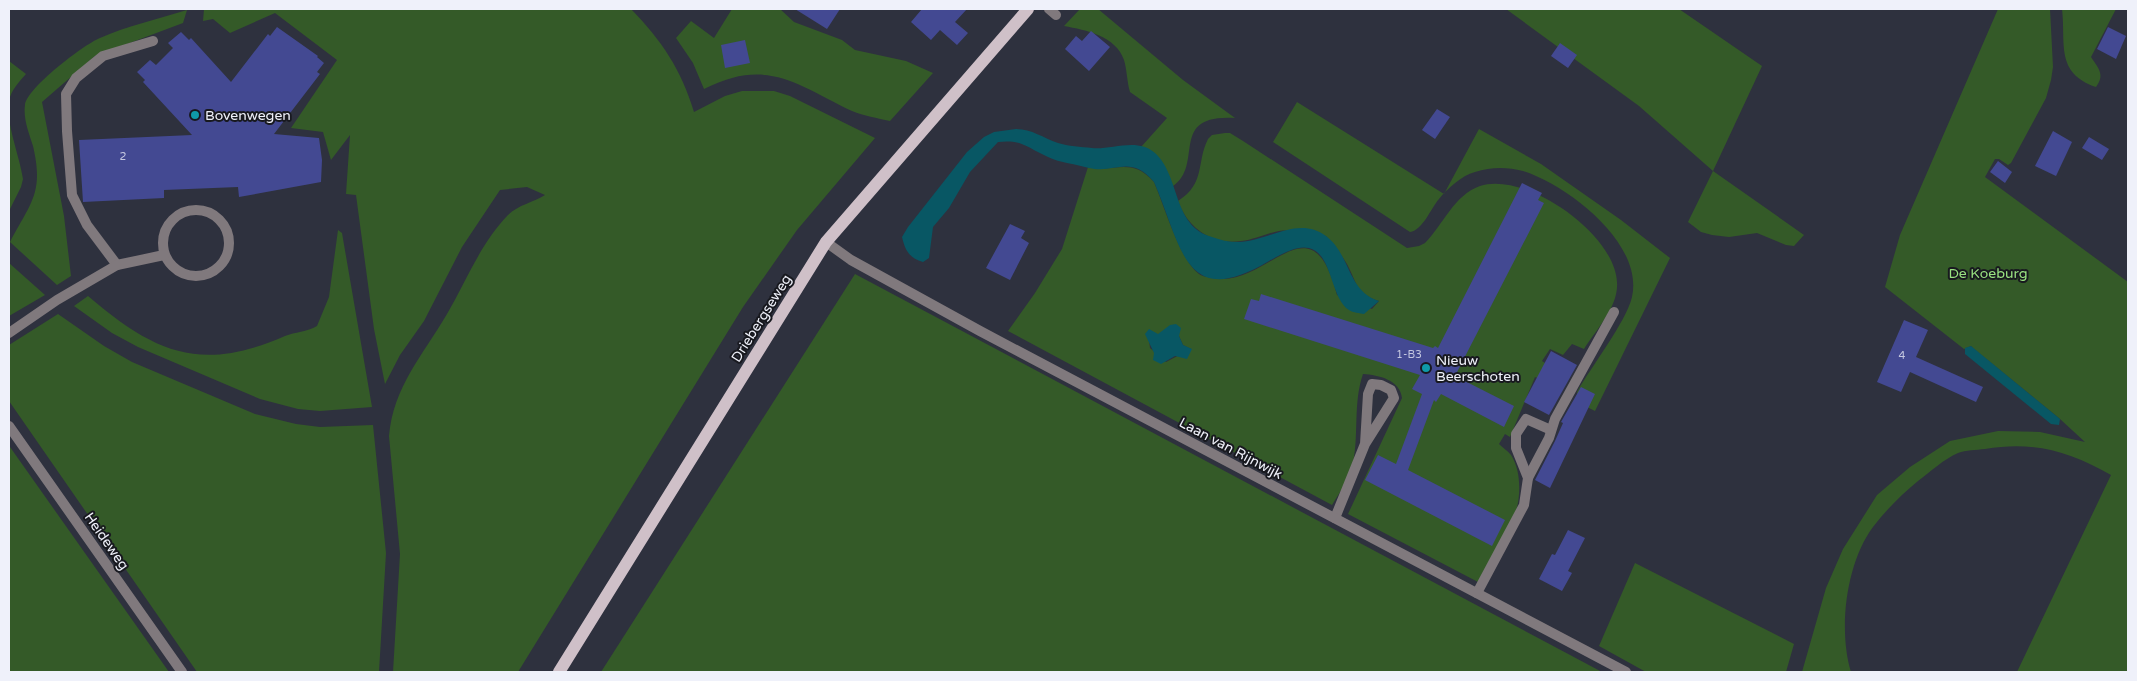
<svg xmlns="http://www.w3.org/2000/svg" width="2137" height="681" font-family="'Varela Round',sans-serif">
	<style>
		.green { fill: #345a28; fill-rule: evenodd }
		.water { fill: #085764 }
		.building { fill: #434992 }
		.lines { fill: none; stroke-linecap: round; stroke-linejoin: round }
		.service { stroke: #80797d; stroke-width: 10 }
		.minor { stroke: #80797d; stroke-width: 10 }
		.tertiary { stroke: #80797d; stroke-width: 10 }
		.primary { stroke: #cfc0c8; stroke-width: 12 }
		.culture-dot { fill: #0f9aa8; stroke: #18191f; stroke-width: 2 }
		.labels { text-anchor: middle; stroke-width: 4; stroke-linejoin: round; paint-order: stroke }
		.number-label { font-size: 11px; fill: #c4c7e0 }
		.poi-label { font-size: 14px; fill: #eff1fa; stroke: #18191f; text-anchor: start }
		.park-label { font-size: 14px; fill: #99e281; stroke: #18191f }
		.street-label { font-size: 14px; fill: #eff1fa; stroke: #18191f }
	</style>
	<rect width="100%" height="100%" fill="#2e313e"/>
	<g class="green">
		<path d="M204,9H631C662,41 681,69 694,112L725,96L742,91H774L790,96L875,138L797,230L743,307L518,672H393L400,554L389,436C393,387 423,355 447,314C467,280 480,244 508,215C518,205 534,202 545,195L527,187L500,190L462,247L424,321L400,355L385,384L374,329L356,195L346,194L350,135L331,160L323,132L291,128L337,60L275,13L230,33L213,19L203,21Z"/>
		<path d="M732,9H780L794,22L842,40L855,50L906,61L933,73L890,121C877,118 864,116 852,111C796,84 767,57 704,89L693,63L676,38L691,21L714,38Z"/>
		<path d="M1080,9H1098L1183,80L1235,118C1167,114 1205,164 1173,186C1166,168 1160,154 1141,147L1167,118L1130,92C1127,82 1127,70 1124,60C1116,36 1086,30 1064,26Z"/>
		<path d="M1506,9H1679L1762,66L1713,171L1804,235L1794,246L1786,245L1757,233L1729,237L1712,235L1701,232L1688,222L1713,171L1639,106Z"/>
		<path d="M1998,9H2050L2053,67L2051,80L2046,98L2011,163L2008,165L1999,159H1995L1985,177L2128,282V672H2017L2111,475C2069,451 2033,441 1985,449C1976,450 1966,450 1958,453C1944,459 1930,472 1918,481C1901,495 1886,510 1873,527C1846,563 1838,630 1851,672H1802L1826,588L1843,549L1877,495L1910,467L1950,441L1998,431L2040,432L2085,442L2060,419L1974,349L1971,346L1964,349L1885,287L1900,235Z"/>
		<path d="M2062,9H2116L2091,57C2099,69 2105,75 2096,87C2055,73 2066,44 2062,9Z"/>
		<path d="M187,10L183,23L95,56L42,102L64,216L71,276L57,285L10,242C31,202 44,193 33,146C29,133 23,119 25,105C27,88 83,45 100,38C127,26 158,19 187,10Z"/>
		<path d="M9,61L26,74C19,82 11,90 9,101C5,121 20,157 23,179L21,187L9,211Z"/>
		<path d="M1297,102L1444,194L1479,129L1541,164L1621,220L1670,258L1595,411L1579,403L1577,392C1591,367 1626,322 1632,297C1644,243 1567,185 1523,171C1507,167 1491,167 1475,172C1461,176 1448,188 1439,199C1431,208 1423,230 1410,232L1273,142Z"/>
		<path d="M1225,133H1230L1243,141L1407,248L1419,246L1425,243C1443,225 1454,195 1480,186C1526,171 1615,234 1617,282C1619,306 1596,330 1584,349L1572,344L1563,355L1550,349L1542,361L1556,370L1549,383L1535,377L1510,437L1505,434L1499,444C1502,447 1508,451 1511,455C1521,470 1521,495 1516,511L1478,582L1348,514L1402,398C1400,380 1379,375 1363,374C1353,403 1359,434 1353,463C1350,478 1340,492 1332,505L1008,331L1035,293L1062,249L1088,167C1115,173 1131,156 1154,182C1164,205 1180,260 1199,274C1203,277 1208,277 1213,278C1267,290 1311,194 1337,295L1372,309L1379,301C1356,294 1357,283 1347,264C1341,254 1333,245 1326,236C1312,234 1293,229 1279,231C1267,233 1254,240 1241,241C1212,246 1187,227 1178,201C1206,183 1196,163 1208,139L1212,135ZM1158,334L1179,336L1183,345L1191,349L1166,362L1150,348L1149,340Z"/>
		<path d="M338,230L342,233L372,407L320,411L298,409L260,399L138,347L112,333L74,306L88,296C155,353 200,373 285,336C295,332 307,332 317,326L329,297Z"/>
		<path d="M9,263L45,295L9,316Z"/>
		<path d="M855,274L1602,672H601Z"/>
		<path d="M58,314L104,346L132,362L255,414L296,424L320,427L373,425L386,553L379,672H197L9,401V345Z"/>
		<path d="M10,447L169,672H9Z"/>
		<path d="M1635,563L1794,644L1786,672H1646L1599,646Z"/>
	</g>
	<g class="water">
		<path d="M1016,129C1032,129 1043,138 1058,143C1068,146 1081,147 1092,148C1111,150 1138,137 1155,153C1181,177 1172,226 1212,237C1220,240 1229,242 1238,242C1267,242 1298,215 1326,236C1351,255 1347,291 1379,301L1364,314C1360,313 1353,313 1349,310C1330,298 1333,254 1309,248C1296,245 1280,255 1269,261C1184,312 1182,246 1154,182C1130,154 1116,174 1089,168C1076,164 1060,163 1048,157C1027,148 1022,139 998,142L970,172L949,208L933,227L929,258L923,262C909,258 905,250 902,237L908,227L967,152L984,137L994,132Z"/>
		<path d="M1176,324L1181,328L1179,336L1183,345L1192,349L1187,359L1175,356L1161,364L1153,360L1154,353L1145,334L1149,329L1158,334L1170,325Z"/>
		<path d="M1971,346L2060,419L2059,425L2051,424L1965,354V348Z"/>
	</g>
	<g class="building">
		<path d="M795,9H840L827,29Z"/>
		<path d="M922,9H967L955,22L968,33L957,45L940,30L931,40L911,22Z"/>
		<path d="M277,27L318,56L317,57L324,63L317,72L320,74L274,134L319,138L322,160L321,182L239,197L238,187L164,190V198L83,202L79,140L192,135L143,82L145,80L137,72L150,60L156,65L173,48L168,43L181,32L189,40L191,38L231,82L268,34L270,36Z"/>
		<path d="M2108,27L2126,36L2116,59L2097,49Z"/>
		<path d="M1091,31L1110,47L1089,71L1065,49L1076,36L1082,41Z"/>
		<path d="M745,40L750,63L725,68L721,45Z"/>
		<path d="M1560,43L1577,55L1568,68L1551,56Z"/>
		<path d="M1437,109L1450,117L1435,139L1422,130Z"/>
		<path d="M2053,131L2072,142L2056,176L2035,166Z"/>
		<path d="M2089,137L2109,149L2102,160L2082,148Z"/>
		<path d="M1998,161L2012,172L2005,183L1990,172Z"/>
		<path d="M1522,183L1542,193L1538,200L1544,203L1455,376L1514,406L1504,427L1441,394L1436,402L1434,400L1408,470L1505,520L1492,546L1365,480L1378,455L1396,464L1422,394L1412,389L1420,375L1244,319L1251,299L1259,301L1261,294L1433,348L1435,346L1438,348Z"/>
		<path d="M1010,224L1025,231L1021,238L1029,243L1010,280L986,268Z"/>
		<path d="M1904,320L1928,330L1916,357L1983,387L1976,402L1910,372L1901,392L1877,382Z"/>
		<path d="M1551,351L1577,365L1549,415L1524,402Z"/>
		<path d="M1581,387L1595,394L1550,488L1535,480L1555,441L1563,423L1561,422Z"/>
		<path d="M1568,530L1585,538L1568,571L1572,573L1562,591L1539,579L1552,554L1555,555Z"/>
	</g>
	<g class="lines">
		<g class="service">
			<path d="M1049,9L1056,15"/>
			<circle cx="196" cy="243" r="33"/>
			<path d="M117,265L87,225L72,195L67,131L66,94L76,78L103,56L153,41"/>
			<path d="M9,333L57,300L117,265L164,255"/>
			<path d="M1528,478L1549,438L1555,419L1614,312"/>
			<path d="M1335,518L1365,444L1394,398L1391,390L1381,385L1372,384L1368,394L1365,444"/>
			<path d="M1477,593L1524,505L1528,478L1516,448V434L1526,419L1551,430"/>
		</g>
		<path class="minor" d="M826,242L851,260L980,331L1626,672"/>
		<path class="tertiary" d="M9,426L182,672"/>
		<path class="primary" d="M559,672L826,242L1028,9"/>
	</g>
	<g class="culture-dot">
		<circle cx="195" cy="115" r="5"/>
		<circle cx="1426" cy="368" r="5"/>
	</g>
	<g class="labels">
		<g class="number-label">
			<text x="123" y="160">2</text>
			<text x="1409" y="358">1-B3</text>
			<text x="1902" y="359">4</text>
		</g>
		<g class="poi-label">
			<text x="205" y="120">Bovenwegen</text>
			<text x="1436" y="365">Nieuw<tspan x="1436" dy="16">Beerschoten</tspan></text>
		</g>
		<g class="park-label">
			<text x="1988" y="278">De Koeburg</text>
		</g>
		<g class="street-label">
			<text transform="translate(761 318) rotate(-58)" y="5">Driebergseweg</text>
			<text transform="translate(1231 448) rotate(28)" y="5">Laan van Rijnwijk</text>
			<text transform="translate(107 541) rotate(55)" y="5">Heideweg</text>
		</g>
	</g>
	<rect width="2137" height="681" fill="none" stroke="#eff1fa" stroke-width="20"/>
</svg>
